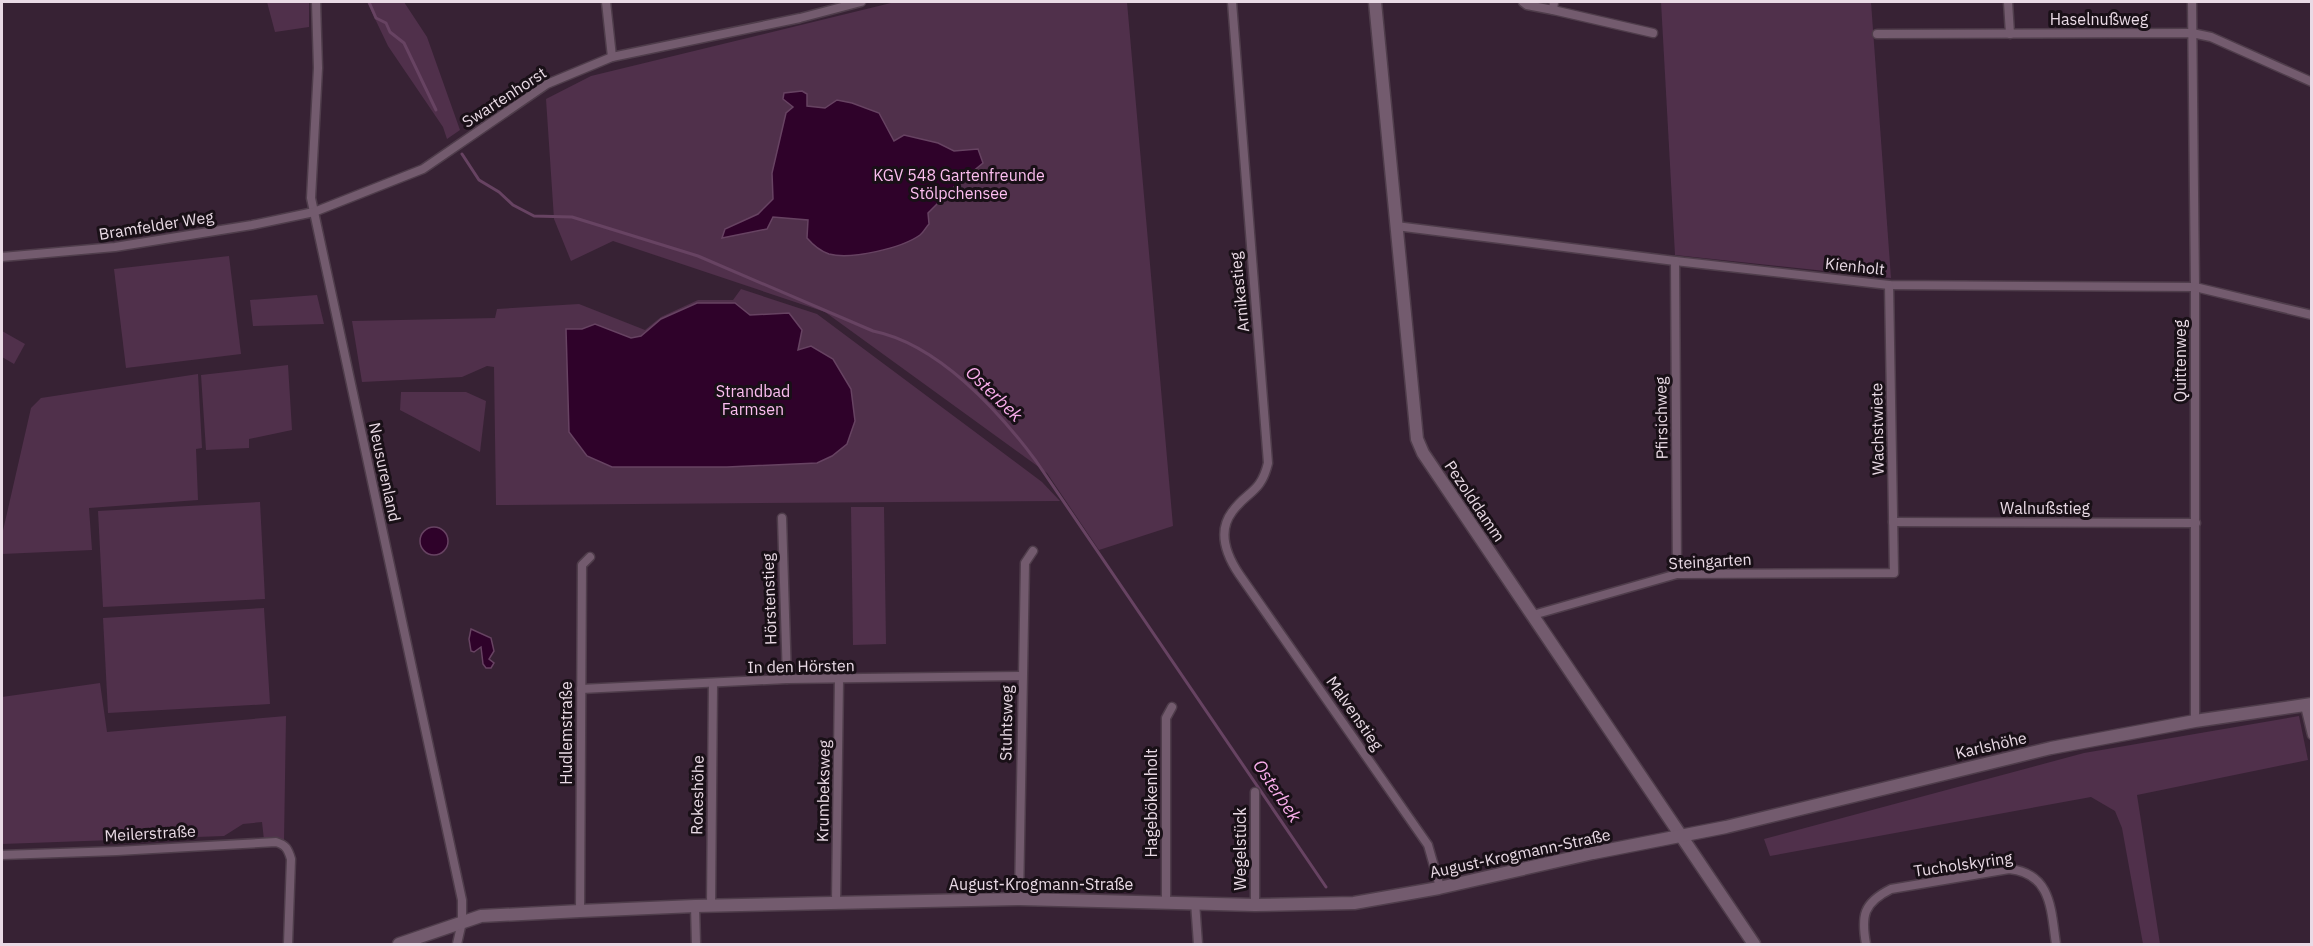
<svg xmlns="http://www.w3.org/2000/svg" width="2313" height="946" font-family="'IBM Plex Sans',sans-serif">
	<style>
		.green { fill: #50304b }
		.water { fill: #2f022a; stroke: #674362; stroke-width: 1.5 }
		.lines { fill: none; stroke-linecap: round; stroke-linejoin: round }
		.stream { stroke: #674362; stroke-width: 3 }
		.street-casing { stroke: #4f3d4b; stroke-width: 11 }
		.secondary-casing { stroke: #4f3d4b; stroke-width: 15 }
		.street { stroke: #735b6e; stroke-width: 8 }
		.secondary { stroke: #735b6e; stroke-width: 12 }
		.labels { text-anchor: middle; stroke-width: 6; stroke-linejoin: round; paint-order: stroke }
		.street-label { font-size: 16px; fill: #e9dae5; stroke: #191017 }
		.park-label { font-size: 16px; fill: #fcbef0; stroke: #191017 }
		.water-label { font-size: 18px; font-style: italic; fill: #faaeec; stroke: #191017 }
	</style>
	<rect width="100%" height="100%" fill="#372234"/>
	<g class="green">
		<path d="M267,2H309V27L275,32Z"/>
		<path d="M367,2H404L427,37L460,130L447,139L443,127L388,46Z"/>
		<path d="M895,2H1127L1173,526L1099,550L1047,473L825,312L613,241L571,261L554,219L546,99L591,76Z"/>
		<path d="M1661,2H1871L1891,278L1675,255Z"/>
		<path d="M229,256L241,354L126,368L114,269Z"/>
		<path d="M741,289L817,314L1042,482L1060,501L496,505L494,367L487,366L462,377L362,382L352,321L495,318L497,309L579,304L645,330L661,317L698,300H733Z"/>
		<path d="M317,295L324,324L253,326L250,300Z"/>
		<path d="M2,331L25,344L14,364L2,357Z"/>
		<path d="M288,365L292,430L249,439V448L206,450L201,375Z"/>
		<path d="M198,374L202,448L196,449L198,500L89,508L92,550L2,554V535L31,408L41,398Z"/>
		<path d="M401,392H466L486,401L480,452L400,410Z"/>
		<path d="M260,502L265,599L103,607L98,511Z"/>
		<path d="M851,507H884L886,644L853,645Z"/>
		<path d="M264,608L270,704L108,713L103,618Z"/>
		<path d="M100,683L107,732L286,716L284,841L264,840L262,822L243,824L224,836L2,844V697Z"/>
		<path d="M2299,716L2308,760L2137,795L2160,944H2143L2122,828L2115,811L2091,797L1770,856L1764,839L2084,753Z"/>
	</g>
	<g class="water">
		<path d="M802,91L807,94V106L825,108L837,100L852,103L879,113L894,141L904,135L938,143L954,151L978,149L983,163L954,187L928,213L929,224C926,227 924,232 920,235C902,248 851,260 829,254C820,251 813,245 807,238L808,220L773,217L767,229L722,238L725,229L758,214L773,199L772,173L786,113L793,107L783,99L784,93Z"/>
		<path d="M697,303H735L750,315L789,313L802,330L798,350L811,346L833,359L851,389L855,421L847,444L832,456L817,463L727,467H612L587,456L569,432L566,329H582L595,324L631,338L641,336L661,319Z"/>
		<circle cx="434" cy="541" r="14"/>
		<path d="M471,629L491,638L494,651L489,659L494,663L491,668H486L483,664L481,647L474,652L471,651L469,639Z"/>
	</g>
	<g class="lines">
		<g class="stream">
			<path d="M369,2L376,18L386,23L390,32L404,43L436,110"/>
			<path d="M462,154L479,180L499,192L513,205L534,216L572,217L698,256L873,331C938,344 998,410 1036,461L1326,887"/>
		</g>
		<defs>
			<g id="street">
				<path d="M316,2L318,68L311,198L462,900V922L457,944"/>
				<path d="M606,2L612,57"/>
				<path d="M1232,2L1268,463C1261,493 1247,491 1232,512C1217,532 1227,556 1239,574L1428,845L1440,887"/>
				<path d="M1523,2L1527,5L1553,10L1554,2"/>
				<path d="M2008,2L2010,34"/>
				<path d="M2192,2L2195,287V721"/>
				<path d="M1553,10L1653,33"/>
				<path d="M1877,34L2192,33L2211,37L2312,82"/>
				<path d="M1396,226L1675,261L1889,285L2195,287L2312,315"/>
				<path d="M2,257L115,247L252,225L314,212L423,169L547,84L612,57L800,18L861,2"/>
				<path d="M1675,261L1677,574"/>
				<path d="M782,518L787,679"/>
				<path d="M1893,522L2196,523"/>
				<path d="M1533,615L1677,574L1894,573L1889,285"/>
				<path d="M581,689L787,679L1022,676"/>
				<path d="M2305,706L2312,735"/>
				<path d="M2,855L117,851L276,842C286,845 288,849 291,859L288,944"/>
				<path d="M1019,899L1025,563L1033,551"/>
				<path d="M1166,901V718L1172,707"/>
				<path d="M836,902L839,680"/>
				<path d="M1195,902L1198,944"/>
				<path d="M1255,905V792"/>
				<path d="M695,906L696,944"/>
				<path d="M711,906L713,684"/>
				<path d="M580,911L582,565L590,557"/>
				<path d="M1866,944C1861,916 1863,903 1891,889L2009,869C2052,873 2051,911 2056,944"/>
			</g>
			<g id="secondary">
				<path d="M1375,2L1417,439L1423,453L1754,944"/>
				<path d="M399,944L481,916L580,911L695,906L1019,899L1255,905L1354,903L1439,888L1593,853L1726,827L2051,748L2195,721L2312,704"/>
			</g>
		</defs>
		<use href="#street" class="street-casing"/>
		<use href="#secondary" class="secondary-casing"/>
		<use href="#street" class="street"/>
		<use href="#secondary" class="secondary"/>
	</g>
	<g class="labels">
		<g class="street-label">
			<text x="2099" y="25">Haselnußweg</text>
			<text transform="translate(504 97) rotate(-33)" y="6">Swartenhorst</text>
			<text transform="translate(156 225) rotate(-9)" y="6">Bramfelder Weg</text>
			<text transform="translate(1855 266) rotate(6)" y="6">Kienholt</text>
			<text transform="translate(1239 292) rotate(-96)" y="6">Arnikastieg</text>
			<text transform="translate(2180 361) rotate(-90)" y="6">Quittenweg</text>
			<text transform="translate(1661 418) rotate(-91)" y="6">Pfirsichweg</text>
			<text transform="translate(1877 429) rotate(-91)" y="6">Wachstwiete</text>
			<text transform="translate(385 472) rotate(78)" y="6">Neusurenland</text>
			<text transform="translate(1475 501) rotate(56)" y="6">Pezolddamm</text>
			<text x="2045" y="514">Walnußstieg</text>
			<text transform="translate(1710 561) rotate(-3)" y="6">Steingarten</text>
			<text transform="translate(769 599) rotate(-92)" y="6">Hörstenstieg</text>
			<text transform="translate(801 666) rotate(-1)" y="6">In den Hörsten</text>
			<text transform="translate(1355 713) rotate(55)" y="6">Malvenstieg</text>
			<text transform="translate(1006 723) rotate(-89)" y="6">Stuhtsweg</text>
			<text transform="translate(566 733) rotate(-90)" y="6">Hudlemstraße</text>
			<text transform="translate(1991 745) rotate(-13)" y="6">Karlshöhe</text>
			<text transform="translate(823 791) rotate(-89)" y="6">Krumbeksweg</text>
			<text transform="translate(697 795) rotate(-89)" y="6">Rokeshöhe</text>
			<text transform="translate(1151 803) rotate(-90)" y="6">Hagebökenholt</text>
			<text transform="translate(150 833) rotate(-3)" y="6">Meilerstraße</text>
			<text transform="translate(1240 849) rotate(-90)" y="6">Wegelstück</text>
			<text transform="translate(1520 853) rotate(-12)" y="6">August-Krogmann-Straße</text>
			<text transform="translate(1963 864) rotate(-8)" y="6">Tucholskyring</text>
			<text x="1041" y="890">August-Krogmann-Straße</text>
		</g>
		<g class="park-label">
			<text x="959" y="181">KGV 548 Gartenfreunde<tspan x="959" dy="18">Stölpchensee</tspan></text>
			<text x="753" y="397">Strandbad<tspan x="753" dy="18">Farmsen</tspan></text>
		</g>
		<g class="water-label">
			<text transform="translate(994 394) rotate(44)" y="6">Osterbek</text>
			<text transform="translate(1277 791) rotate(56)" y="6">Osterbek</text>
		</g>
	</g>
	<rect width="2313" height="946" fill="none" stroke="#e9dae5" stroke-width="6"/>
</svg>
